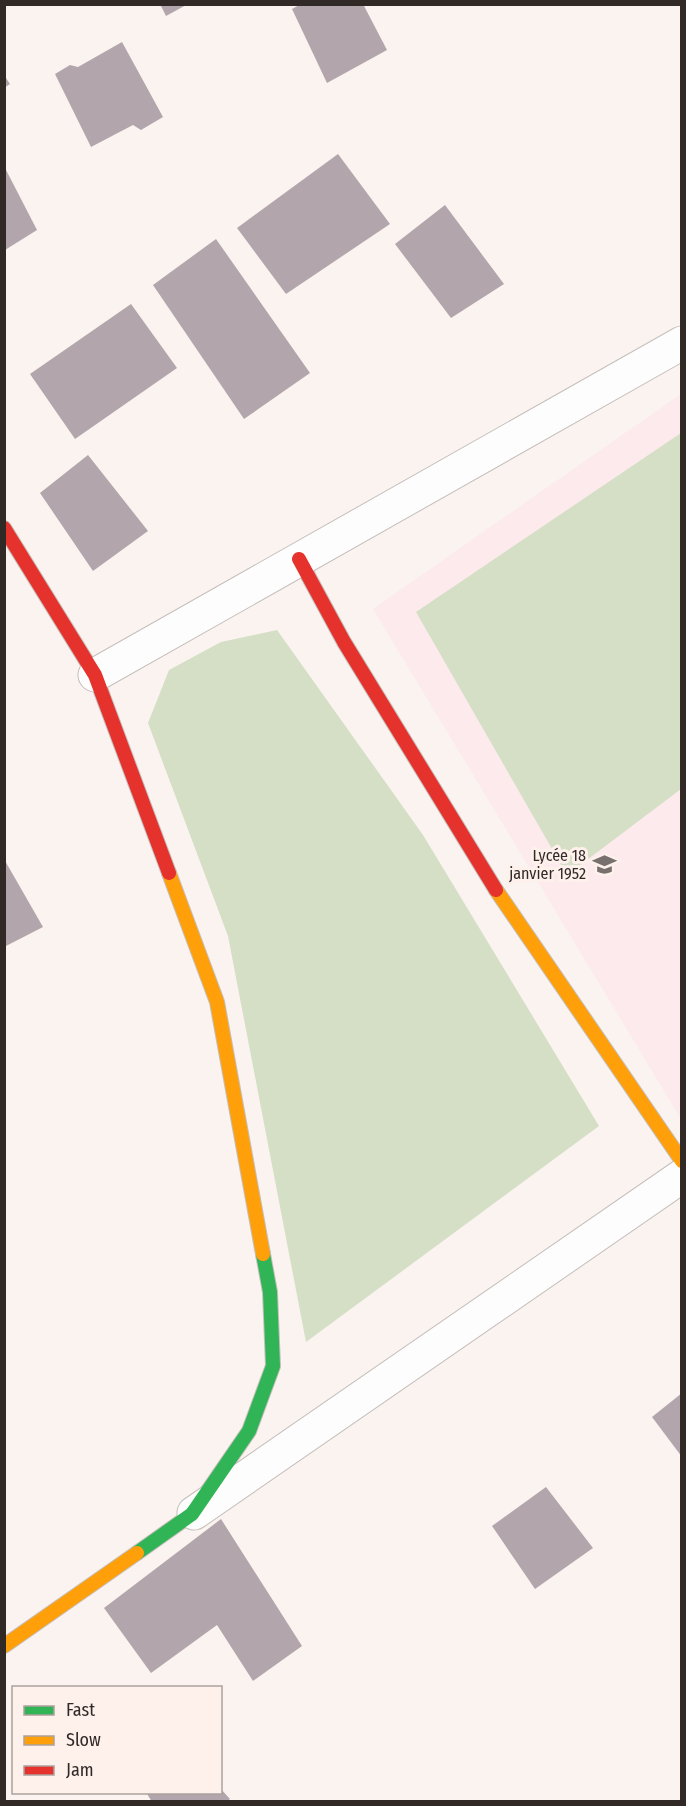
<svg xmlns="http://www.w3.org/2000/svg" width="686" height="1806" font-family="'Fira Sans Condensed',sans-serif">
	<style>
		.education { fill: #fceaec }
		.green { fill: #d5dfc5 }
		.building { fill: #b2a6ac }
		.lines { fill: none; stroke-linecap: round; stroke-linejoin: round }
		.street-casing { stroke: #c5bfbc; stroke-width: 35 }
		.fast-casing { stroke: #c5bfbc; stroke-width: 16 }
		.slow-casing { stroke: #c5bfbc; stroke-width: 16 }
		.jam-casing { stroke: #c5bfbc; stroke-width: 16 }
		.street { stroke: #fefdfd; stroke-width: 33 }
		.fast { stroke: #30b455; stroke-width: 14 }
		.slow { stroke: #ff9f0a; stroke-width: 14 }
		.jam { stroke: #e5322d; stroke-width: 14 }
		.labels { text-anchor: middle; stroke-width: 6; stroke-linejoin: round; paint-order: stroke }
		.poi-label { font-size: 16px; fill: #312926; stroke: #fef1ec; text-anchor: end }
	</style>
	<rect width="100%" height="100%" fill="#faf3f0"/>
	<path class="education" d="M681,394V1119L373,609Z"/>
	<g class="green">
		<path d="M681,433V789L567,875L416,612Z"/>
		<path d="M277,630L423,835L599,1126L306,1342L228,936L148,723L169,670L221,642Z"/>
	</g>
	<g class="building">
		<path d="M160,4H188L166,16Z"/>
		<path d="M301,4H363L387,50L327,83L292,9Z"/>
		<path d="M122,42L163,117L141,130L133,125L91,147L55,74L70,65L78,67Z"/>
		<path d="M4,75L10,84L4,88Z"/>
		<path d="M338,154L390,224L286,294L237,228Z"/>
		<path d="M5,168L37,230L5,250Z"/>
		<path d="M445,205L504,284L451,318L395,244Z"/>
		<path d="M216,239L310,373L244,419L153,285Z"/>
		<path d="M131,304L177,368L75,439L30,374Z"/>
		<path d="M88,455L148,531L93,571L40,493Z"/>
		<path d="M4,859L43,927L4,947Z"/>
		<path d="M682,1393V1457L652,1417Z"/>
		<path d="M546,1487L593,1548L535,1589L492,1526Z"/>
		<path d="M221,1519L302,1646L253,1681L217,1625L151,1673L104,1608Z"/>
		<path d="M220,1788L230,1799L226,1802H152L146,1792H220Z"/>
	</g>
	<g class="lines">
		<defs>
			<g id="street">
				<path d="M95,675L682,343"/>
				<path d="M194,1513L682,1176"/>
			</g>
			<path id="fast" d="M137,1553L192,1514L249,1431L273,1366L270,1292L263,1254"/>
			<g id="slow">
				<path d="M169,873L217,1002L263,1254"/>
				<path d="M496,890L682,1161"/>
				<path d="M4,1646L137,1553"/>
			</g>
			<g id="jam">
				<path d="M4,528L95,675L169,873"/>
				<path d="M299,559L344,642L496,890"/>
			</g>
		</defs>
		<use href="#street" class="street-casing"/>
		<use href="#fast" class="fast-casing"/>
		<use href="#slow" class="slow-casing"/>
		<use href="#jam" class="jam-casing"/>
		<use href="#street" class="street"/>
		<use href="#fast" class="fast"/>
		<use href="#slow" class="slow"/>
		<use href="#jam" class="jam"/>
	</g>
	<defs>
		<symbol id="school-bare" viewBox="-9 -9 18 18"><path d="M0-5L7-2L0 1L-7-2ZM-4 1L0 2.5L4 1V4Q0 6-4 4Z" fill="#77706d" stroke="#fef1ec" stroke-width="2.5" paint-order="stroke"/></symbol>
	</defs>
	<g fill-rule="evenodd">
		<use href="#school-bare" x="588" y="848" width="33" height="33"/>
	</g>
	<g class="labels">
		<g class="poi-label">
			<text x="586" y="861">Lycée 18<tspan x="586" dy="18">janvier 1952</tspan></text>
		</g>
	</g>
	<rect width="686" height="1806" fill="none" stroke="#312926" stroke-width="12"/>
	<rect x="12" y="1686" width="210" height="108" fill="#fef1ec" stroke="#aca19d" stroke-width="1.5"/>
	<rect x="24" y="1706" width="30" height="9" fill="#30b455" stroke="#aca19d" stroke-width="1.5"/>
	<text x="66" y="1716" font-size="18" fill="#312926">Fast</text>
	<rect x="24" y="1736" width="30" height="9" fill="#ff9f0a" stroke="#aca19d" stroke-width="1.5"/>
	<text x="66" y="1746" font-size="18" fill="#312926">Slow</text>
	<rect x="24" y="1766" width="30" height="9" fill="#e5322d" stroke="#aca19d" stroke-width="1.5"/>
	<text x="66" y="1776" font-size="18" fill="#312926">Jam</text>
</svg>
